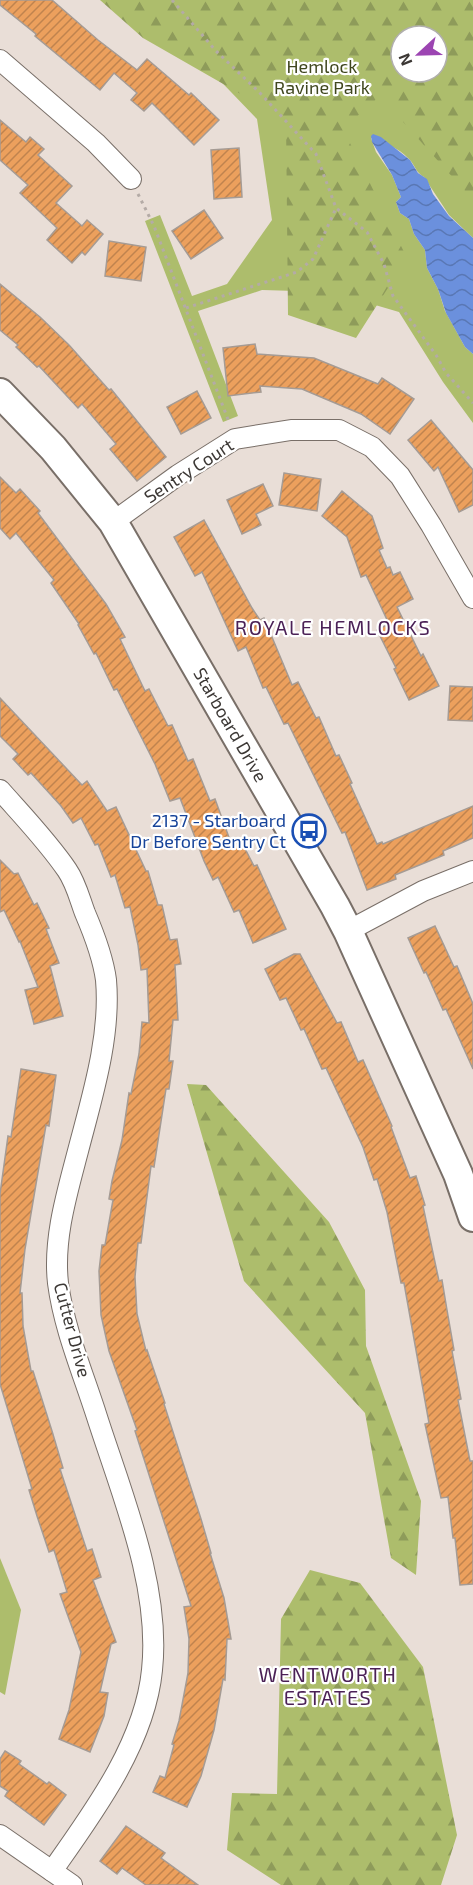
<svg xmlns="http://www.w3.org/2000/svg" width="473" height="1885" font-family="'Exo 2',sans-serif">
	<style>
		.green { fill: #adbd6c; fill-rule: evenodd }
		.forest { fill: url(#forest-firs); fill-rule: evenodd }
		.water { fill: url(#water-waves) }
		.building { fill: url(#building-hatch); stroke: #a59b94; stroke-width: 1.5 }
		.lines { fill: none; stroke-linecap: round; stroke-linejoin: round }
		.street-casing { stroke: #796f68; stroke-width: 22 }
		.secondary-casing { stroke: #796f68; stroke-width: 32 }
		.path { stroke: #b4aba6; stroke-width: 3; stroke-dasharray: 3 4.5; stroke-linecap: butt }
		.street { stroke: #fff; stroke-width: 20 }
		.secondary { stroke: #fff; stroke-width: 28 }
		.labels { text-anchor: middle; stroke-width: 4.5; stroke-linejoin: round; paint-order: stroke }
		.park-label { font-size: 18px; fill: #3f461e; stroke: #fff }
		.street-label { font-size: 18px; fill: #3c3835; stroke: #fff }
		.transit-label { font-size: 18px; fill: #164399; stroke: #fff; text-anchor: end }
		.neighbourhood-label { font-size: 20px; letter-spacing: 1.5px; fill: #4b2156; stroke: #fff }
	</style>
	<defs>
		<pattern id="forest-firs" width="22" height="20" patternUnits="userSpaceOnUse" patternTransform="scale(1.5)"><rect width="22" height="20" fill="#adbd6c"/><path d="M5 1l3.5 6h-7zM16 11l3.5 6h-7z" fill="#8e9b5a"/></pattern>
		<pattern id="water-waves" width="16" height="10" patternUnits="userSpaceOnUse" patternTransform="scale(1.5)"><rect width="16" height="10" fill="#6b90dd"/><path d="M0 5q4-4 8 0t8 0" fill="none" stroke="#5977b4"/></pattern>
		<pattern id="building-hatch" width="6" height="6" patternUnits="userSpaceOnUse" patternTransform="scale(1.5)"><rect width="6" height="6" fill="#eca05d"/><path d="M-1 1l2-2M0 6l6-6M5 7l2-2" fill="none" stroke="#c0834e"/></pattern>
	</defs>
	<rect width="100%" height="100%" fill="#e9ded7"/>
	<g class="green">
		<path d="M473,0V238L449,215L424,177C416,173 415,165 409,159C397,147 386,143 371,138L376,152L392,175L401,197L396,202L400,213L409,219L414,234L425,250L427,268L438,289L445,311L465,347L473,354V423L443,382L399,312L331,292L262,290L198,311L238,416L223,422L145,221L160,215L192,296L227,284L272,220L257,119L205,65ZM401,36H437V72H401Z"/>
		<path d="M0,1558L21,1610L5,1695L0,1692Z"/>
	</g>
	<g class="forest">
		<path d="M100,0H473V200L380,96L343,129L407,258L356,338L288,315L286,120L143,38ZM401,36H437V72H401Z"/>
		<path d="M187,1084L206,1085L329,1222L365,1290L366,1346L421,1501L416,1575L391,1558L365,1413L244,1281Z"/>
		<path d="M310,1570L360,1583L423,1667L457,1835L441,1885H281L227,1850L232,1793L277,1794L281,1619Z"/>
	</g>
	<path class="water" d="M373,134L381,137L410,160L418,173L427,179L433,194L449,216L473,238V354L465,347L446,313L438,289L427,268L425,250L414,234L409,219L400,213L396,202L401,197L392,175L372,142L371,136Z"/>
	<g class="building">
		<path d="M0,0H52L98,40L137,70L147,59L189,95L191,93L219,120L194,145L152,103L144,111L131,100L137,93L114,73L100,90L35,36L36,34L0,5Z"/>
		<path d="M0,120L26,142L30,137L44,149L38,155L72,186L56,203L82,226L87,220L103,234L85,255L82,252L72,263L47,240L57,228L20,193L28,185L0,160Z"/>
		<path d="M239,148L242,197L214,199L211,150Z"/>
		<path d="M204,210L223,238L191,259L172,231Z"/>
		<path d="M109,241L146,247L141,281L105,276Z"/>
		<path d="M0,284L40,317L69,345L109,390L111,389L166,457L137,481L110,449L116,444L82,404L78,408L39,366L37,367L16,347L18,345L0,330Z"/>
		<path d="M255,344L257,354L314,358L378,384L382,378L414,399L390,434L361,414L302,389L260,386L261,392L228,396L223,348Z"/>
		<path d="M197,391L211,418L181,434L167,407Z"/>
		<path d="M431,420L473,470V505L459,512L438,467L434,471L408,440Z"/>
		<path d="M284,473L321,479L317,511L279,505Z"/>
		<path d="M0,477L16,493L20,489L40,511L38,513L106,604L125,637L120,639L145,691L149,689L168,726L172,725L188,761L193,759L210,801L215,799L231,843L240,839L254,866L257,865L286,929L253,943L239,910L234,912L218,877L213,880L204,861L180,798L170,801L155,764L117,689L114,690L96,653L94,654L78,625L79,624L51,583L54,580L16,533L10,539L0,528Z"/>
		<path d="M263,484L273,506L256,514L261,525L242,534L227,500Z"/>
		<path d="M342,491L372,516L383,548L379,550L387,568L390,567L393,575L400,572L413,599L397,607L421,656L423,654L439,686L409,700L394,669L396,668L377,630L389,624L366,575L361,577L347,537L322,516Z"/>
		<path d="M204,520L252,608L260,620L264,618L292,685L298,682L316,718L319,717L336,756L339,755L352,783L350,784L377,844L382,842L383,844L473,806V838L443,851L444,855L395,875L396,879L367,890L345,832L342,833L288,723L284,724L266,687L263,688L246,647L238,651L202,572L195,576L174,537Z"/>
		<path d="M450,686L473,687V721L448,720Z"/>
		<path d="M0,698L82,785L87,781L107,811L116,807L146,871H148L158,905H162L170,940L177,939L181,964L175,965L178,1020H173L169,1061H173L169,1089H166L154,1167L151,1166L141,1243H138L135,1277L137,1314L146,1351L147,1350L165,1403L164,1404L201,1519L211,1553H210L224,1598L231,1639H227L225,1680L223,1679L214,1730L201,1776L187,1807L153,1792L160,1776L165,1778L174,1745L172,1744L179,1721L188,1673L189,1639L184,1607L191,1606L135,1431L137,1430L109,1351L101,1315L99,1271L102,1245H105L113,1200L109,1199L112,1181L122,1140L129,1093L131,1094L139,1054L142,1022L149,1023L147,969L141,970L138,945L130,907L125,908L115,875L111,877L98,844L95,845L81,818L73,823L61,806L31,773L28,775L13,759L18,754L0,736Z"/>
		<path d="M0,860L14,874L18,873L34,905L37,903L49,928L46,929L59,963L50,966L63,1016L34,1024L25,990L38,987L20,941L19,942L4,910L0,912Z"/>
		<path d="M435,926L454,967L457,966L473,1004V1069L446,1009L443,1010L426,972L424,973L408,938Z"/>
		<path d="M294,954H300L337,1023L341,1022L358,1062L363,1060L392,1126L391,1127L410,1178L416,1176L425,1205L423,1206L439,1281L442,1280L447,1310L454,1350L452,1351L461,1399L458,1400L470,1461H473V1584L460,1585L455,1538H453L448,1497L441,1498L425,1424L429,1423L404,1283H401L387,1212L377,1179L374,1180L363,1147L326,1068L322,1069L304,1029L301,1030L286,998L280,1000L265,969Z"/>
		<path d="M21,1069L56,1075L49,1126L46,1125L25,1249L20,1293H22L23,1326L31,1371H33L52,1431L63,1468L60,1469L87,1551L92,1549L101,1577L93,1580L116,1642L111,1644L100,1692L108,1693L104,1716L90,1752L59,1739L69,1710L81,1652L60,1594L67,1592L54,1550L49,1552L37,1516L29,1490L32,1489L0,1384V1194L8,1136L11,1137Z"/>
		<path d="M5,1751L21,1761L19,1764L47,1784L49,1782L66,1795L44,1825L5,1796L8,1791L0,1786V1759Z"/>
		<path d="M126,1826L165,1853L161,1858L198,1885H146L122,1868L117,1874L100,1861Z"/>
	</g>
	<g class="lines">
		<defs>
			<g id="street">
				<path d="M0,60L96,143L131,179"/>
				<path d="M113,522L178,475L235,439L291,430H339L372,447L400,476L431,525L473,598"/>
				<path d="M0,790C23,816 48,842 67,870C76,883 80,900 85,913C94,934 103,957 106,980C111,1037 92,1097 78,1151C67,1193 53,1239 58,1283C64,1329 83,1373 97,1417C122,1495 161,1587 152,1670C145,1743 93,1813 52,1871"/>
				<path d="M348,931L423,891L473,871"/>
				<path d="M0,1835L72,1885"/>
			</g>
			<path id="secondary" d="M0,393L53,448L113,522L335,906L348,931L458,1174L473,1217"/>
		</defs>
		<use href="#street" class="street-casing"/>
		<use href="#secondary" class="secondary-casing"/>
		<g class="path">
			<path d="M172,0L216,51L260,93L316,154L336,208L367,232L384,264L393,296L436,355L446,373L473,403"/>
			<path d="M138,194L154,226L229,422"/>
			<path d="M186,308L297,272L313,259L336,208"/>
		</g>
		<use href="#street" class="street"/>
		<use href="#secondary" class="secondary"/>
	</g>
	<defs>
		<symbol id="bus-ring" viewBox="-11 -11 22 22"><circle r="9.5" fill="#fff" stroke="#1a4fb4" stroke-width="1.5"/><path d="M-5-6H5V4H4V6H2V4H-2V6H-4V4H-5ZM-3.5-4V0h7V-4ZM-3.5 1.2v1.5H-2V1.2ZM2 1.2v1.5H3.5V1.2Z" fill="#1a4fb4"/></symbol>
	</defs>
	<g fill-rule="evenodd">
		<use href="#bus-ring" x="290" y="812" width="38" height="38"/>
	</g>
	<g class="labels">
		<g class="park-label">
			<text x="322" y="73">Hemlock<tspan x="322" dy="21">Ravine Park</tspan></text>
		</g>
		<g class="street-label">
			<text transform="translate(189 471) rotate(-33)" y="6">Sentry Court</text>
			<text transform="translate(230 725) rotate(60)" y="6">Starboard Drive</text>
			<text transform="translate(72 1330) rotate(75)" y="6">Cutter Drive</text>
		</g>
		<g class="transit-label">
			<text x="286" y="827">2137 - Starboard<tspan x="286" dy="21">Dr Before Sentry Ct</tspan></text>
		</g>
		<g class="neighbourhood-label">
			<text x="333" y="635">ROYALE HEMLOCKS</text>
			<text x="328" y="1682">WENTWORTH<tspan x="328" dy="23">ESTATES</tspan></text>
		</g>
	</g>
	<g transform="translate(419 54) rotate(248)"><circle r="28" fill="#ffffff" stroke="#b1afae" stroke-width="1.5"/>
	<path d="M0-4.5L10 22L0 15L-10 22Z" fill="#9c45b2"/>
	<text y="-9" font-size="16" font-weight="bold" text-anchor="middle" fill="#3c3835">N</text>
	</g>
</svg>
